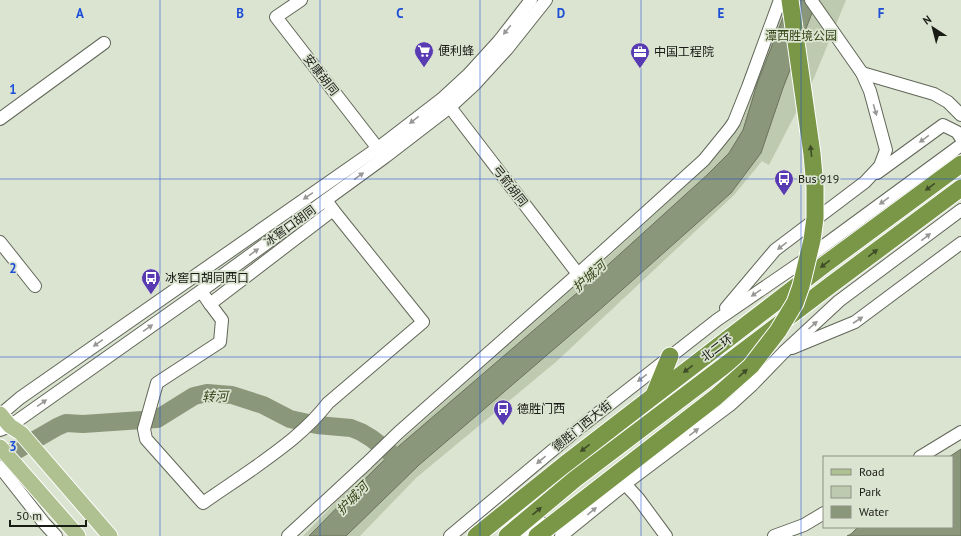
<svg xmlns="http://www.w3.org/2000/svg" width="961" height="536" font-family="'PT Sans','Noto Sans SC',sans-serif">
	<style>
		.green { fill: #becaaf }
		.water { fill: #8b977a; stroke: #69725c }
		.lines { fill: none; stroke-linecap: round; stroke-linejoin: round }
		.river { stroke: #8b977a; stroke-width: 18 }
		.minor-casing { stroke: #616758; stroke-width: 14 }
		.major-casing { stroke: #fff; stroke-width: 17 }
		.highway-casing { stroke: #fff; stroke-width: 19 }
		.minor { stroke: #fff; stroke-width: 12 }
		.major { stroke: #afc190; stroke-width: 15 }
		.highway { stroke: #799746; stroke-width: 17 }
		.highway-bridge-casing { stroke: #fff; stroke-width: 19; stroke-linecap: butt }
		.highway-bridge { stroke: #799746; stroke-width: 17 }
		.oneway { fill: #989896 }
		.oneway2 { fill: #3f4d29 }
		.grid { fill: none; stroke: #1d4ed8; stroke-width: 1; stroke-opacity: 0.55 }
		.labels { text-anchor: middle; stroke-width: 3.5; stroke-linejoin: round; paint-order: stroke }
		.park-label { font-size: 12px; fill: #37481a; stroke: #dbe3d1 }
		.poi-label { font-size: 12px; fill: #191b15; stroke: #dbe3d1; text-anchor: start }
		.street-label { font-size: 12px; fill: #191b15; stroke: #dbe3d1 }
		.water-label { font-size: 13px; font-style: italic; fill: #334315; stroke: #dbe3d1 }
		.grid-label { font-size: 13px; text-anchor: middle; font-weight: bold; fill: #1d4ed8; stroke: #dbe3d1; stroke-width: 3.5; stroke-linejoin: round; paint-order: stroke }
	</style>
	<rect width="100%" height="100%" fill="#dbe3d1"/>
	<path class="green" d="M785,0H846L814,78L769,165L762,161L734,195L592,328L557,361L416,478L360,536H303L360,477L607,258L705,168L740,117Z"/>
	<g class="water">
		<path d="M790,0H817L783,88L761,153L731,193L596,313L419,465L346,536H309L377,467L399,446L577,293L707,175L729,153L743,130L758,81Z"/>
		<path d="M961,449V536H847L851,534L858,527H952V457H949Z"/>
	</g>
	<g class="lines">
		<path class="river" d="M0,460L57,427L66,423L83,424L157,419L194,396L207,393L232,395L263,405L290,419L317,425L351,428L361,432L371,438L405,464"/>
		<defs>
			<g id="minor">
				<path d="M301,0L276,17L383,155"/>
				<path d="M862,73L934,94L948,102L961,115"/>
				<path d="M446,102L578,274"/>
				<path d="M0,119L104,43"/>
				<path d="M877,173L943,125L957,132L961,138"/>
				<path d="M0,242L35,286"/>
				<path d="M201,291L210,304L222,320L220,342L157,383L144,429L146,439L203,503C220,491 237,480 254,468C282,448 307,430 328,403L423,322L333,210L326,200"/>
				<path d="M210,304L333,210"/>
				<path d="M726,308L775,250L865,182L880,166L886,150L870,91L862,73L811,0"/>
				<path d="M792,348L855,322L961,243"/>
				<path d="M0,415L20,398L378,148L443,98L468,75L499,41L531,0"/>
				<path d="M0,430L10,426L201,291L385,157L450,107L475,84L507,49L546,0"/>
				<path d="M920,457L961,432"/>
				<path d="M0,467L44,523L56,536"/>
				<path d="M625,484L638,498L666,536"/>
				<path d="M288,536L367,463L398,433L578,274L704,160L730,128L734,122L748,87L780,0"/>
				<path d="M450,536L578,429L717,320L803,261L961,145"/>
				<path d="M526,536L542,523"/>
				<path d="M561,536L625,484L730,405L752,385L784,352L839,301L961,210"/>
				<path d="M774,536L804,525L824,513"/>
			</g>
			<g id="major">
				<path d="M0,414L10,426L21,433L110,536"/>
				<path d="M0,447L78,536"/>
			</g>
			<g id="highway">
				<path d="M654,395L670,356"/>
				<path d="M476,536L564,465L729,338L824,265L961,164"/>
				<path d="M507,536L575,479L832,284L961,188"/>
			</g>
		</defs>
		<use href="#minor" class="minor-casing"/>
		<use href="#major" class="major-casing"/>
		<use href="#highway" class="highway-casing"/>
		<use href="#minor" class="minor"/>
		<use href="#major" class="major"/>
		<use href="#highway" class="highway"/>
		<defs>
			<path id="highway-bridge" d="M537,536L716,397L751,366L778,331L795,303L801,286L812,240L815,218V187L812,154L790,0"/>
		</defs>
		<use href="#highway-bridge" class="highway-bridge-casing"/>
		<use href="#highway-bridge" class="highway-bridge"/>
	</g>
	<defs><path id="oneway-solid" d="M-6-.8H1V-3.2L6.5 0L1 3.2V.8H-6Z"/></defs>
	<g class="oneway">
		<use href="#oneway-solid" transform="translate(507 30) rotate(129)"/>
		<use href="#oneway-solid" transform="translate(875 110) rotate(74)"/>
		<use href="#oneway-solid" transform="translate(414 120) rotate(142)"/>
		<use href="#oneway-solid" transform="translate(924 139) rotate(144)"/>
		<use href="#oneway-solid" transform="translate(359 176) rotate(-36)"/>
		<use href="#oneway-solid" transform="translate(308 196) rotate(145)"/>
		<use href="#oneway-solid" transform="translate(884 201) rotate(144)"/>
		<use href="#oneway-solid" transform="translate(926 237) rotate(-37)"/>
		<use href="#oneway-solid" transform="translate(782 246) rotate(142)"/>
		<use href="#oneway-solid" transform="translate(254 252) rotate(-36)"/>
		<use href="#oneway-solid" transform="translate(756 293) rotate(146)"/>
		<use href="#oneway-solid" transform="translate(858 320) rotate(-33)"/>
		<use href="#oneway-solid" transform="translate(813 325) rotate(-42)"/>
		<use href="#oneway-solid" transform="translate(148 328) rotate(-35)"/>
		<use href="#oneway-solid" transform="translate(98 343) rotate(145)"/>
		<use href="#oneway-solid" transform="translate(642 378) rotate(142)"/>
		<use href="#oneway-solid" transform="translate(42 403) rotate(-35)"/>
		<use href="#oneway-solid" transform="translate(694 432) rotate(-37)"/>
		<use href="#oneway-solid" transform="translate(541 460) rotate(140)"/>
		<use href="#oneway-solid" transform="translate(592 511) rotate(-39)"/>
	</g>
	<g class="oneway2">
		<use href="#oneway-solid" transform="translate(811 151) rotate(-97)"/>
		<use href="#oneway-solid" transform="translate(930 187) rotate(144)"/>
		<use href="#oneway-solid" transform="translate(873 253) rotate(-37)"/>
		<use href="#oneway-solid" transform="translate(825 264) rotate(143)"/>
		<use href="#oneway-solid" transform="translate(688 369) rotate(143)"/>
		<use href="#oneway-solid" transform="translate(743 373) rotate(-42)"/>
		<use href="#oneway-solid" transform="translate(585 448) rotate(142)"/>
		<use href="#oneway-solid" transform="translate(537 511) rotate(-40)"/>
	</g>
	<path class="grid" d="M160,0V536M320,0V536M480,0V536M641,0V536M801,0V536M0,179H961M0,357H961"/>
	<defs>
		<symbol id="supermarket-pin" viewBox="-11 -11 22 30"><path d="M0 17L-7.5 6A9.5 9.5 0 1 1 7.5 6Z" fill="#583ab2" stroke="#dbe3d1"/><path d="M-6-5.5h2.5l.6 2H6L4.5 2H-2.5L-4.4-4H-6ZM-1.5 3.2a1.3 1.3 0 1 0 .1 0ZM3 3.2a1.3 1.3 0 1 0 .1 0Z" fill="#fff"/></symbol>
		<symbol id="office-pin" viewBox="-11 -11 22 30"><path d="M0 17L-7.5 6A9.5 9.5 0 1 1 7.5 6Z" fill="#583ab2" stroke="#dbe3d1"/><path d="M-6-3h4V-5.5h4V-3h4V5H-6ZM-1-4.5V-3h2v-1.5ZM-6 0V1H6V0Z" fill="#fff"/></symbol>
		<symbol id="bus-pin" viewBox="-11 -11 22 30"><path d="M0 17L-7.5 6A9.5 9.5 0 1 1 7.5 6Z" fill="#583ab2" stroke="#dbe3d1"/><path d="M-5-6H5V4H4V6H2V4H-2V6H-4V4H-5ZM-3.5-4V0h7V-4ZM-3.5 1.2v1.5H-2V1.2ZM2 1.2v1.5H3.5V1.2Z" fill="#fff"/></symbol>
	</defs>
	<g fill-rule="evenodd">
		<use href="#supermarket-pin" x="413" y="40" width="22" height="30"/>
		<use href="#office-pin" x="629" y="41" width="22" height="30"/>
		<use href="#bus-pin" x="773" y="168" width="22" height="30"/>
		<use href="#bus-pin" x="140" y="267" width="22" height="30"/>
		<use href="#bus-pin" x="492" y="398" width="22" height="30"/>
	</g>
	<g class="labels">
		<g class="park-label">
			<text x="801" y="40">潭西胜境公园</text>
		</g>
		<g class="poi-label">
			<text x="438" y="55">便利蜂</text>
			<text x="654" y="56">中国工程院</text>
			<text x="798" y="183">Bus 919</text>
			<text x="165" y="282">冰窖口胡同西口</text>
			<text x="517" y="413">德胜门西</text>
		</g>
		<g class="street-label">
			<text transform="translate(321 75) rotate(52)" y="4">安康胡同</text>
			<text transform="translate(510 186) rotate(52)" y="4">弓箭胡同</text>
			<text transform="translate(290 226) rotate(-36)" y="4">冰窖口胡同</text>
			<text transform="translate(717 348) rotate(-37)" y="4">北二环</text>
			<text transform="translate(582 426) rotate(-39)" y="4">德胜门西大街</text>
		</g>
		<g class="water-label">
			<text transform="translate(589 276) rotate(-42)" y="5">护城河</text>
			<text transform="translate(215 396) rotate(-1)" y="5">转河</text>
			<text transform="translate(352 498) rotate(-46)" y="5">护城河</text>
		</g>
	</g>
	<g class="grid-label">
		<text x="80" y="18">A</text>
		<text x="240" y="18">B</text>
		<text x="400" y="18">C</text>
		<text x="561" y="18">D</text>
		<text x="721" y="18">E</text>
		<text x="881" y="18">F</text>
		<text x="13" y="94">1</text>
		<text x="13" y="273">2</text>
		<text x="13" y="451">3</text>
	</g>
	<rect x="823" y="456" width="130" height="72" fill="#dbe3d1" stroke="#8d9386"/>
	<rect x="831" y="469" width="20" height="6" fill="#afc190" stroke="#8d9386"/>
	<text x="859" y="476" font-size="12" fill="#191b15">Road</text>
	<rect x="831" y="486" width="20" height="12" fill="#becaaf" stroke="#8d9386"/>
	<text x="859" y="496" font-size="12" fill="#191b15">Park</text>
	<rect x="831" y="506" width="20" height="12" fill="#8b977a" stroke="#8d9386"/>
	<text x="859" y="516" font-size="12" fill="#191b15">Water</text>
	<g transform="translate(933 28) rotate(324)" stroke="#dbe3d1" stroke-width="3" paint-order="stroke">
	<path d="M0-3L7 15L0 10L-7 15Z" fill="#191b15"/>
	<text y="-6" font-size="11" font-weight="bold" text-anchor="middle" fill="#191b15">N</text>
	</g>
	<path d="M10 520v6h76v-6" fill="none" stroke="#191b15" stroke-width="2"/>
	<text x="16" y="520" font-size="12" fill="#191b15" stroke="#dbe3d1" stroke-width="3" paint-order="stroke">50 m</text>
</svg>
